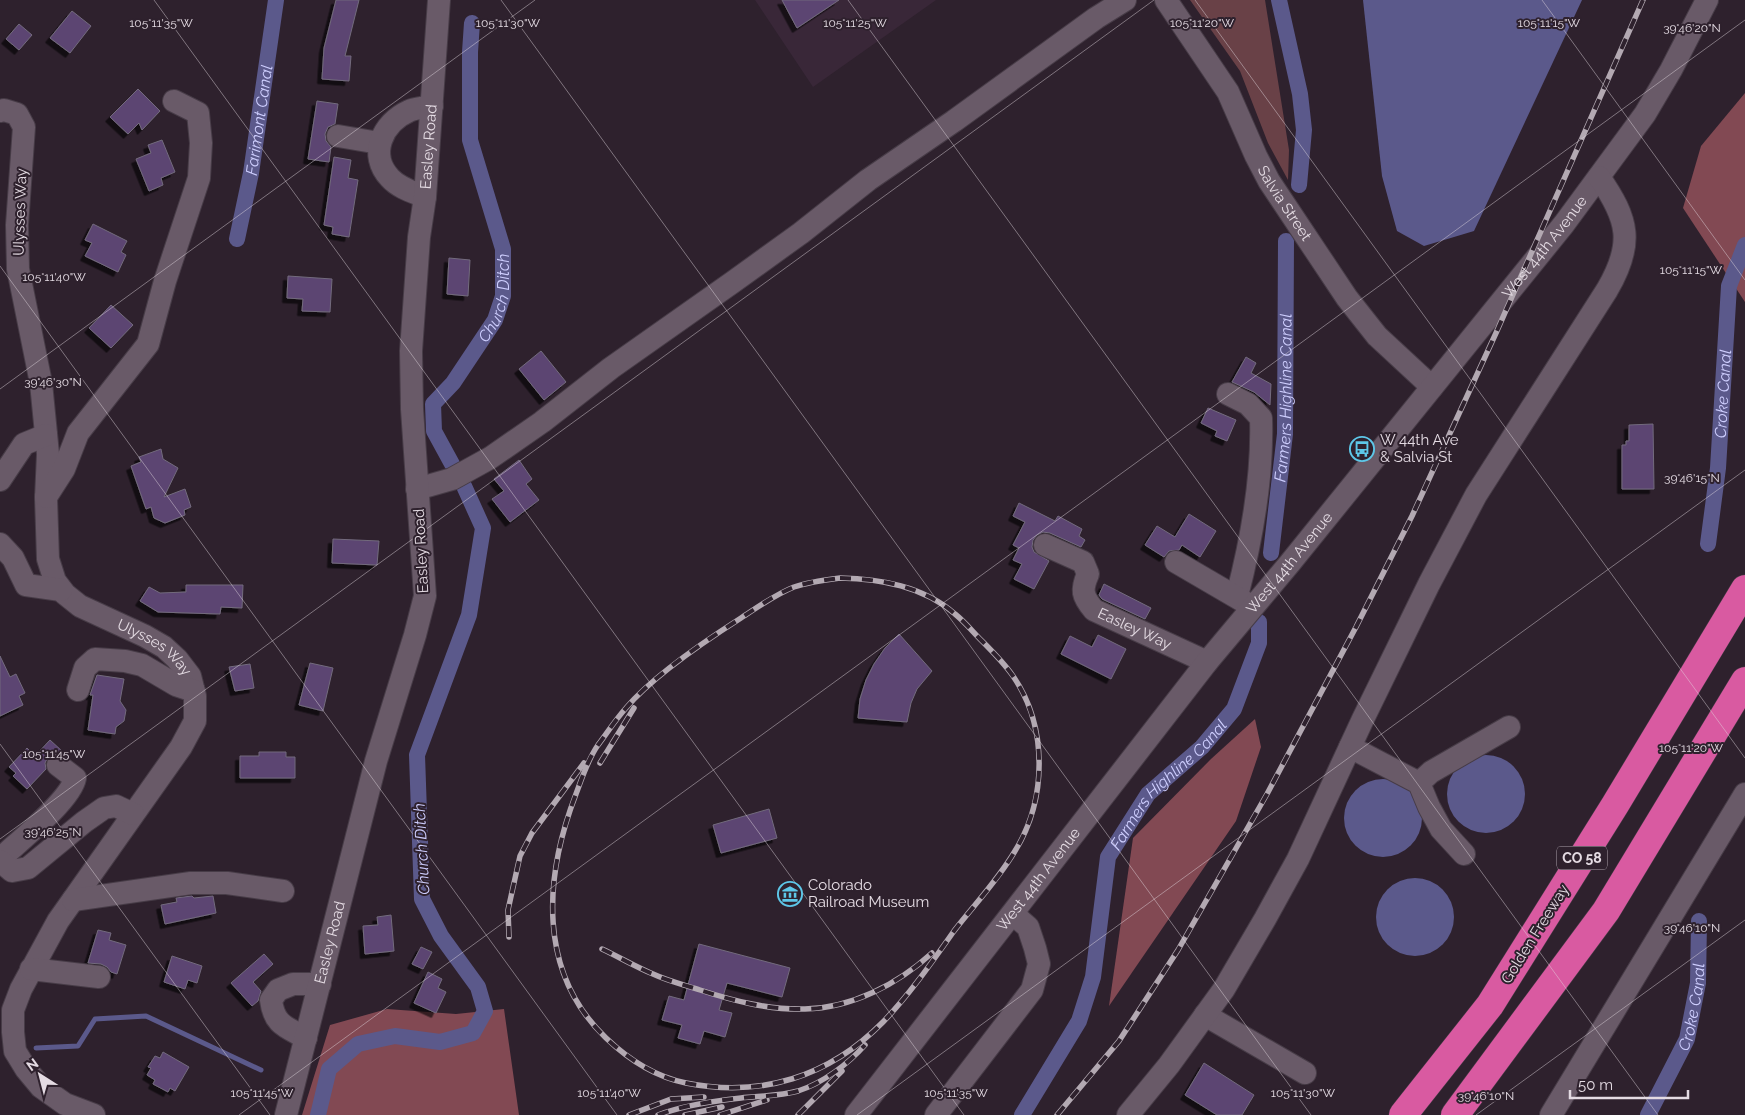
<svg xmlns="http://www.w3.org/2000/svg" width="1745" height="1115" font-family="Raleway,sans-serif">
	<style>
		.built { fill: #392738 }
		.green { fill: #694147 }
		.forest { fill: #824953 }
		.water { fill: #5b598b }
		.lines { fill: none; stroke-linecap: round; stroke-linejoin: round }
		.stream { stroke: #5b598b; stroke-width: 5 }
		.canal { stroke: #5b598b; stroke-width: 16 }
		.building { fill: #5b4472; stroke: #736b7d; filter: url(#shadow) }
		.minor-casing { stroke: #473c47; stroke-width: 24 }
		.highway-casing { stroke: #473c47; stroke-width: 29 }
		.minor { stroke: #695a68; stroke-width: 22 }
		.highway { stroke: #d95aa1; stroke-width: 28 }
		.rail-casing { stroke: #b3a9b2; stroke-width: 5.5 }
		.rail { stroke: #2e212d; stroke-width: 4; stroke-dasharray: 11; stroke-linecap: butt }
		.ticks { fill: none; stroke: #e4dbe3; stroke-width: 1; stroke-opacity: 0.45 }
		.labels { text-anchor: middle; stroke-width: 4; stroke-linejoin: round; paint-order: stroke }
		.shield { fill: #2e212d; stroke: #ada3ac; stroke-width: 1 }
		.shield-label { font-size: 14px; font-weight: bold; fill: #e4dbe3 }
		.street-label { font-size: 15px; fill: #e4dbe3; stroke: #2e212d }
		.poi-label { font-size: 15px; fill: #e4dbe3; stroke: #2e212d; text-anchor: start }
		.water-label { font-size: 16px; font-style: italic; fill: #cecefe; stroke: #2e212d }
		.ticks-label { font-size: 12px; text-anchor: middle; fill: #e4dbe3; stroke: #2e212d; stroke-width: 4; stroke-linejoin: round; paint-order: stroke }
	</style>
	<defs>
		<filter id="shadow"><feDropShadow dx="-4.5" dy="4.5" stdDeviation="0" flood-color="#0009"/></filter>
	</defs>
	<rect width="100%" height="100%" fill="#2e212d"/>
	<path class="built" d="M755,0H936L813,87Z"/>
	<path class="green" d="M1190,0H1265L1289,150L1288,180L1268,143L1240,71Z"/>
	<g class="forest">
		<path d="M1745,93V302L1683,208L1701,146Z"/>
		<path d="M1255,719L1261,747L1236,821L1109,1006L1133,838L1211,759Z"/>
		<path d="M387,1009L456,1014L504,1009L519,1115H302L330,1025Z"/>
	</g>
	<g class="water">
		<path d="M1363,0H1582L1474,231L1424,246L1397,231L1382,176Z"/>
		<circle cx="1486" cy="794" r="39"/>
		<circle cx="1383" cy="818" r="39"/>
		<circle cx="1415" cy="917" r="39"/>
	</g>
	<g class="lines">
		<path class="stream" d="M36,1048L78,1046L95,1019L146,1016L261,1070"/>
		<g class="canal">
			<path d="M1279,0L1300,94L1304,130L1299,185"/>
			<path id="s1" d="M237,239L251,173L276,0"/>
			<path id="s2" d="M452,464L434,431L433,404L453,383L495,320L503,296V249L470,140V52L472,23"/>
			<path id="s3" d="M1708,544L1718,468L1729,286L1745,245"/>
			<path id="s4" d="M1271,553L1285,434L1286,241"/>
			<path d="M318,1115L329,1069L358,1044L395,1036L440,1042L473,1033L485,1011L478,987L441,936L422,899L417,755L469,615L483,528L464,486"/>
			<path id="s5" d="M1022,1115L1079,1021L1093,977L1108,857L1148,794L1202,747L1234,709L1259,643V622"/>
			<path id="s6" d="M1648,1115L1687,1039L1698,983L1699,921"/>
		</g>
	</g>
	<g class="building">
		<path d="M336,0H359L345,56H351L349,81L322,79L324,48Z"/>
		<path d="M782,0H839L797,28Z"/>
		<path d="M72,11L91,26L70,53L50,38Z"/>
		<path d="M19,24L32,35L19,50L6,39Z"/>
		<path d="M138,89L160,111L142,130L139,123L128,134L110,117Z"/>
		<path d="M317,101L338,104L335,124L328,127L325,134L326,141L331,147L329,162L308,159Z"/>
		<path d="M162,140L175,172L161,178L163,185L149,191L136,159L151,153L148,145Z"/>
		<path d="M334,157L351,160L348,178L358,180L349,237L332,234L333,227L324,225Z"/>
		<path d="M93,224L127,241L121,252L126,255L118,272L85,256L92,243L85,240Z"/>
		<path d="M449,258L470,260L468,296L447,294Z"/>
		<path d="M288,276L332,279L330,312L302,311L303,299L287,298Z"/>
		<path d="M111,305L133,325L111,348L89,328Z"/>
		<path d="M541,351L566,382L544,400L519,369Z"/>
		<path d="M1246,357L1256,363L1251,373L1271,384L1270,405L1254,392L1232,382Z"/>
		<path d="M1208,408L1236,420L1227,441L1215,436L1217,431L1201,423Z"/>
		<path d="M1653,424L1654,489H1622V445H1626V441H1629V425Z"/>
		<path d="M161,449L163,459L178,468L164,497L185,489L191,507L184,510L185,515L165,523L154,518L151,507L146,509L131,466L141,462L139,457Z"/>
		<path d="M519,460L532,479L526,484L539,500L510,522L492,499L504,491L494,479Z"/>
		<path d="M1019,503L1055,521L1058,516L1082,529L1079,536L1085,540L1081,547L1050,533L1043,532L1037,535L1033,540L1032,547L1034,552L1049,561L1034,589L1014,579L1022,564L1013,560L1019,548L1013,545L1025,522L1013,516Z"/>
		<path d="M1189,514L1216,531L1200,557L1182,545L1179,550L1169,551L1164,557L1145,545L1157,526L1175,537Z"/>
		<path d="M333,539L379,541L377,565L332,563Z"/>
		<path d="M1104,584L1151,608L1145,619L1102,599L1099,595Z"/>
		<path d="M186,585H243L242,608L221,607L220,614L158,612L140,601L149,587L160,593L186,592Z"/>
		<path d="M899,634L932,671L917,689L911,703L907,722L858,718L860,699L866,680L874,664L885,648Z"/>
		<path d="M1098,635L1126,649L1111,679L1061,654L1070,636L1092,647Z"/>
		<path d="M0,656L10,677L16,674L25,693L19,696L23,705L0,716Z"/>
		<path d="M310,663L333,668L323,711L299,705Z"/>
		<path d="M250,664L254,688L235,691L229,667Z"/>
		<path d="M97,675L124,679L120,701L126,710L124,721L116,727L115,734L88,730L93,695H90Z"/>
		<path d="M50,740L62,751L61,752L53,753L48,757L45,763L46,769L27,789L13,776L16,773L9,767L27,748L35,756Z"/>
		<path d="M259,752H286V757H295V778H240V756H259Z"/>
		<path d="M769,809L777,838L721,853L713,825Z"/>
		<path d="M192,896L194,898L213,896L216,913L165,924L161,905L177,902L176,898Z"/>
		<path d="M391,915L394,951L365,954L363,926L378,925L377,917Z"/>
		<path d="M98,930L111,933L109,940L126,945L117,974L111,972L107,967L101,964L88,963Z"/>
		<path d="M699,944L790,968L782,997L727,983L719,1010L732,1013L725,1037L704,1031L700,1044L678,1038L682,1025L662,1020L669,996L684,1000Z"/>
		<path d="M421,947L432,952L423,969L412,964Z"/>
		<path d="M264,954L273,964L253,982L261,991L258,1001L252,1006L231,983Z"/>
		<path d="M172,956L202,966L197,983L188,980L185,989L164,982Z"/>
		<path d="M428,972L442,979L438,988L446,992L436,1013L414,1003Z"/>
		<path d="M163,1052L189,1067L175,1091L170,1088L168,1092L153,1084L155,1080L147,1075L151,1068L148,1067L155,1056L160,1058Z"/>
		<path d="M1204,1063L1254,1095L1242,1115H1217L1185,1095Z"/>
	</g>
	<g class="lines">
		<defs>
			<g id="minor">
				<path id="s7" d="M1166,0L1228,92L1256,156L1269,181L1347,298L1377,336L1432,387"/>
				<path id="s8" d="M0,111L4,110L17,114L24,127L17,225L18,269L41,383L48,454L46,498L48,559L55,581L65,594L80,606L145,636L164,647L177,659L190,676L195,696V721L181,747L58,921L21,989L13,1010V1032L15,1051L26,1069L41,1087L65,1104L94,1115"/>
				<path d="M338,136L379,143"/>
				<path d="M425,197C413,192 399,188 390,178C368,155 382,123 409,111C415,108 424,108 432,106"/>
				<path d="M1228,394L1248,404L1261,418C1263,477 1252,538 1237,596"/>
				<path d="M0,480L24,444L46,435"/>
				<path d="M417,489L452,479L490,458L542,422L611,368L733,282L801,233L868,180L954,121L1096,18L1125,0"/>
				<path d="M46,497L64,469L78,433L148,344L165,281L199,178L201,143L198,113L174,101"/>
				<path d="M0,544L13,558L26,585L61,590"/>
				<path id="s9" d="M1045,545L1083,562L1088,574C1081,590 1082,596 1094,610L1207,662"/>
				<path d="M1176,562L1248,604"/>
				<path d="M78,690L85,668L95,659L125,661L142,665L176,685L194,691"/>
				<path d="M1350,747L1419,783L1429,807L1441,829L1464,854"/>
				<path d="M1419,783L1431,772L1509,727"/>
				<path d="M0,859C18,842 71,800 75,778L58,765"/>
				<path d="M0,861L12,871L28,868L84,822L104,808L116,806L133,814"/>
				<path d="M73,900L191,883H227L283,891"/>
				<path d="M31,969L99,977"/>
				<path d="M1205,1015L1305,1073"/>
				<path d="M306,1038C286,1027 274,1025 271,1000L278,990L293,984H320"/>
				<path id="s10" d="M286,1115L376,761L415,635L425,596L412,409L411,351L419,237L425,197L439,0"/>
				<path id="s11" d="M856,1115L1207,662L1290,563L1564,224L1645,114L1671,70L1707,0"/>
				<path d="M936,1115L1032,990L1039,964L1035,948L1028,927L1013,914"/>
				<path d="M1128,1115L1169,1065L1224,989L1265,919L1298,859L1363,719L1429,584L1476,495L1607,290C1634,244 1629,220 1599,177"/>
				<path d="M1551,1115L1745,794"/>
			</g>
			<g id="highway">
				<path d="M1403,1115L1490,1005L1615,805L1745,589"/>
				<path d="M1455,1115L1606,911L1745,681"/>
			</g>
		</defs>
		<use href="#minor" class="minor-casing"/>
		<use href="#highway" class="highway-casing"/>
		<use href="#minor" class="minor"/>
		<use href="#highway" class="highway"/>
		<defs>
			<g id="rail">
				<path d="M840,578C881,579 923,586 955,614C965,622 973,632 982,641C993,652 1004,663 1013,676C1048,727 1047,799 1015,851C998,880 974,905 954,931C932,962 910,994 883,1022C829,1077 761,1098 686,1083C656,1077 628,1059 606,1038C537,972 544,877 576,794C582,778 588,759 598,745C607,733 616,719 626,708C653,676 705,641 741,618C758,607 776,594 794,587C809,582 825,580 840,578Z"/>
				<path d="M600,763L634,708"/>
				<path d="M509,937L508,910L520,856L532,833L584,763"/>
				<path d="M602,949C619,957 636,967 653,974C668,981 685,985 700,990C734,1001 769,1010 805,1009C852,1008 898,984 932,953"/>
				<path d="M629,1115L671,1099L704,1097"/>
				<path d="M658,1115C685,1105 713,1101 741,1098C760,1096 780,1096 798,1091C823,1083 848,1064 865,1045"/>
				<path d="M685,1115L722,1107"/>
				<path d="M720,1115L767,1100"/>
				<path d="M798,1115L842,1071"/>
				<path d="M1057,1115L1119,1041L1178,950L1267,794L1356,627L1412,516L1496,333L1643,0"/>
			</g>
		</defs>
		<use href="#rail" class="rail-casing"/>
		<use href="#rail" class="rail"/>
	</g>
	<path class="ticks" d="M154,0L964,1115M501,0L1311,1115M848,0L1658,1115M1195,0L1745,758M1542,0L1745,280M0,266L617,1115M0,389L535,0M0,744L270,1115M0,839L1154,0M239,1115L1745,20M857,1115L1745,470M1476,1115L1745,920"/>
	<defs>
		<symbol id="bus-ring" viewBox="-11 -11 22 22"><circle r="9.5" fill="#2e212d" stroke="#5dc7e8" stroke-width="1.5"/><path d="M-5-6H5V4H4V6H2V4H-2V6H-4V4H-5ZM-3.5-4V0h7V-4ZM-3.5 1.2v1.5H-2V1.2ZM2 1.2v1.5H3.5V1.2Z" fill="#5dc7e8"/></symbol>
		<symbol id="museum-ring" viewBox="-11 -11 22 22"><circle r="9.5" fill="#2e212d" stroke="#5dc7e8" stroke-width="1.5"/><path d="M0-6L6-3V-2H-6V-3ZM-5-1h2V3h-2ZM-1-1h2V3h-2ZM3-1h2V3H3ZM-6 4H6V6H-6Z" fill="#5dc7e8"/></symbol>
	</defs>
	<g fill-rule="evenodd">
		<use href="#bus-ring" x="1348" y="435" width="28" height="28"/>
		<use href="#museum-ring" x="776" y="880" width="28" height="28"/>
	</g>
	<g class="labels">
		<rect class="shield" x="1557" y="846.5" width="50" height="23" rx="4"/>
		<g class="shield-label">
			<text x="1582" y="863">CO 58</text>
		</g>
		<g class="street-label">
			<text dy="5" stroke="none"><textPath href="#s10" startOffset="988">Easley Road</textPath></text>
			<text dy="5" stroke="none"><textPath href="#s7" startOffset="236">Salvia Street</textPath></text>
			<text transform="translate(20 212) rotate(-88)" y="5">Ulysses Way</text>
			<text dy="5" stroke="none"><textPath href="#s11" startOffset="1108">West 44th Avenue</textPath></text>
			<text transform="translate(421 551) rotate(-93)" y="5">Easley Road</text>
			<text dy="5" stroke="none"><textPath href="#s11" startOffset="702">West 44th Avenue</textPath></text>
			<text dy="5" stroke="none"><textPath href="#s9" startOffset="139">Easley Way</textPath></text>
			<text dy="5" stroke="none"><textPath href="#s8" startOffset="612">Ulysses Way</textPath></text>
			<text dy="5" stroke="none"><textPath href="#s11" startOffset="298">West 44th Avenue</textPath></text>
			<text transform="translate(1535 934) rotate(-58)" y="5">Golden Freeway</text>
			<text dy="5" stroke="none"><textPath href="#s10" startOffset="178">Easley Road</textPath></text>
		</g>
		<g class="poi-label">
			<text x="1380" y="445">W 44th Ave<tspan x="1380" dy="17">&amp; Salvia St</tspan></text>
			<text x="808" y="890">Colorado<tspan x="808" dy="17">Railroad Museum</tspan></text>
		</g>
		<g class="water-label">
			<text dy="6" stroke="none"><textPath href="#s1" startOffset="121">Farimont Canal</textPath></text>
			<text dy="6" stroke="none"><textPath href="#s2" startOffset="191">Church Ditch</textPath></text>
			<text dy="6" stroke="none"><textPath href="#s3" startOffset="151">Croke Canal</textPath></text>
			<text dy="6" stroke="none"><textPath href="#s4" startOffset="156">Farmers Highline Canal</textPath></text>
			<text dy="6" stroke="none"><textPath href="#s5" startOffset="372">Farmers Highline Canal</textPath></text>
			<text transform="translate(421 849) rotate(-93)" y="6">Church Ditch</text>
			<text dy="6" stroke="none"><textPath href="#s6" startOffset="118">Croke Canal</textPath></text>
		</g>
	</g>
	<g class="ticks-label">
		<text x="161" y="27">105°11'35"W</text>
		<text x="508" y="27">105°11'30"W</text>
		<text x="855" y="27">105°11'25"W</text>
		<text x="1202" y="27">105°11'20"W</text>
		<text x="1549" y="27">105°11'15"W</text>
		<text x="1692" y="32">39°46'20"N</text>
		<text x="1691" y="274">105°11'15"W</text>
		<text x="54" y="281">105°11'40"W</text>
		<text x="53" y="386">39°46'30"N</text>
		<text x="1692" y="482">39°46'15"N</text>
		<text x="1691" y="752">105°11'20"W</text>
		<text x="54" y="758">105°11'45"W</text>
		<text x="53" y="836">39°46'25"N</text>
		<text x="1692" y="932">39°46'10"N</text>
		<text x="262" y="1097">105°11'45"W</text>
		<text x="609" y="1097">105°11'40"W</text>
		<text x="956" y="1097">105°11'35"W</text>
		<text x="1303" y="1097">105°11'30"W</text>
		<text x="1486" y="1100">39°46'10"N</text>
	</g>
	<g transform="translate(40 1075) rotate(324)" stroke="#2e212d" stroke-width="4" paint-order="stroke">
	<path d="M0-4L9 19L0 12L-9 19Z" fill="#e4dbe3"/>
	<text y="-8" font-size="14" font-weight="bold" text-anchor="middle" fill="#e4dbe3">N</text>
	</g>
	<path d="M1570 1090v8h118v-8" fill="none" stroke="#e4dbe3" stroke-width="2.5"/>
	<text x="1578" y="1090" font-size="15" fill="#e4dbe3" stroke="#2e212d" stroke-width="4" paint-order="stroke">50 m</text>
</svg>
